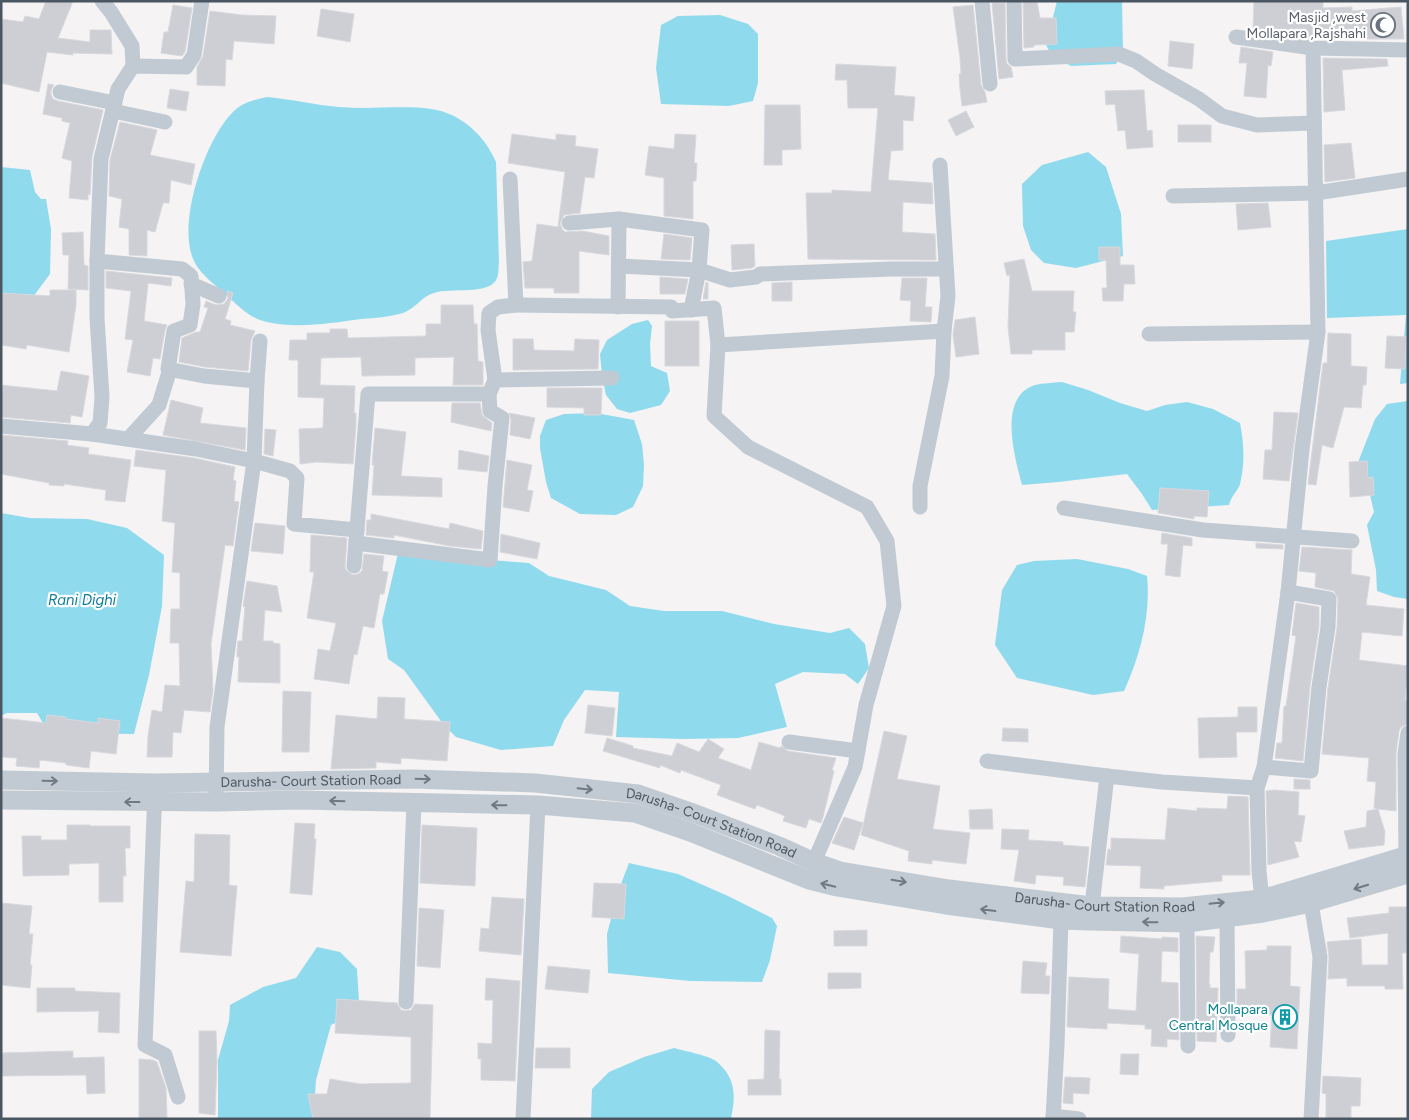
<svg xmlns="http://www.w3.org/2000/svg" width="1409" height="1120" font-family="Figtree,sans-serif">
	<style>
		.water { fill: #90daee }
		.building { fill: #cdcfd5; stroke: #d7d9de }
		.lines { fill: none; stroke-linecap: round; stroke-linejoin: round }
		.minor { stroke: #c1cad2; stroke-width: 15 }
		.tertiary { stroke: #c1cad2; stroke-width: 19 }
		.oneway { stroke: #6e7983 }
		.labels { text-anchor: middle; stroke-width: 4.5; stroke-linejoin: round; paint-order: stroke }
		.worship-label { font-size: 14px; fill: #5b616d; stroke: #fff; text-anchor: end }
		.street-label { font-size: 14px; fill: #4a5661; stroke: #fff }
		.culture-label { font-size: 14px; fill: #0d838f; stroke: #fff; text-anchor: end }
		.water-label { font-size: 15px; font-style: italic; fill: #0c7c9b; stroke: #fff }
	</style>
	<rect width="100%" height="100%" fill="#f5f3f3"/>
	<g class="water">
		<path d="M1057,1H1122L1123,52L1116,64L1071,66L1052,56L1046,45Z"/>
		<path d="M720,15L748,24L758,34V83L753,101L729,106L661,104L656,68L661,25L678,16Z"/>
		<path d="M267,97C291,99 315,105 339,107C370,110 401,105 431,109C461,113 485,136 496,162L499,263C498,268 499,274 497,278C491,296 450,287 434,293C422,296 415,309 403,313C389,317 375,318 361,319C332,323 297,329 267,322C249,318 240,307 227,296C217,286 202,276 195,263C175,227 205,139 233,112C243,102 254,100 267,97Z"/>
		<path d="M1088,152L1106,167L1121,214L1123,256L1076,268L1044,263L1031,250L1023,226L1022,184L1042,165Z"/>
		<path d="M1,167L30,170L35,192L41,199H46L51,229L50,274L30,301L1,297Z"/>
		<path d="M1408,229V383L1400,384L1406,315L1327,318L1326,241Z"/>
		<path d="M648,320L652,326L650,344L651,366L667,373L670,391L661,405L630,413L617,409L606,395L602,375L600,354L607,340L632,324Z"/>
		<path d="M1062,382L1088,390L1120,403L1147,411L1165,405L1187,402L1213,409L1240,423C1244,443 1245,464 1240,484C1238,491 1231,496 1229,505L1152,510L1142,494L1127,474L1058,482L1022,485C1015,458 997,397 1035,385C1043,383 1053,383 1062,382Z"/>
		<path d="M1408,401V599L1394,597L1377,591L1376,570L1367,525L1374,512L1367,482L1355,470L1375,419L1387,404Z"/>
		<path d="M596,413L634,420L642,444L644,465L643,486L633,507L616,515L580,514L551,498L546,482L540,448V436L546,420L564,414Z"/>
		<path d="M1,513L30,518L87,519L127,528L164,555L162,606L149,675L134,734L49,733L37,713H7L1,716Z"/>
		<path d="M400,545L490,560L529,563L549,576L606,590L630,606L664,611H722L774,624L830,633L849,628L865,644L869,668L858,684L845,674L803,672L775,684L787,727L738,738L683,739L616,737L619,692L585,690L564,720L553,746L501,750L456,737L443,724L404,670L388,659L382,621Z"/>
		<path d="M1077,559L1128,569L1147,576C1151,615 1140,656 1124,691L1093,695L1017,678L995,645L1002,590L1017,565L1034,561Z"/>
		<path d="M629,863L678,874L728,896L772,918L777,926L770,960L762,982L690,981L608,973L607,934L619,889Z"/>
		<path d="M317,947L340,952L357,969L359,1002L356,1013L331,1025L316,1080L313,1119H218V1060L229,1021L230,1005L263,987L296,978Z"/>
		<path d="M674,1048C684,1051 707,1055 716,1061C736,1078 736,1095 731,1119H591L592,1089L609,1072L644,1057Z"/>
	</g>
	<g class="building">
		<path d="M46,1H73L58,38L90,42V30H111L112,54L73,53V55L47,52L39,92L1,83V19L23,22L25,16L39,19Z"/>
		<path d="M1023,1H1037L1040,18H1056L1057,44L1034,45V47L1024,48Z"/>
		<path d="M1254,1H1323V8L1352,7V11L1401,7L1404,39H1314L1253,30Z"/>
		<path d="M992,3H1005L1006,59L1007,64L1011,67L1013,77L999,79Z"/>
		<path d="M173,5L192,8L185,52L182,56L161,53L164,32H168Z"/>
		<path d="M973,5L981,85L985,92L987,102L962,106L960,89L959,74H961L960,58L953,7Z"/>
		<path d="M321,9L354,14L350,42L317,36Z"/>
		<path d="M210,11L242,15L276,16L274,44L234,41L232,60L226,59L225,86L197,85V67L203,56Z"/>
		<path d="M1170,41L1194,44L1192,69L1168,66Z"/>
		<path d="M1241,47L1273,52L1271,66L1268,65L1266,98L1244,96L1247,63H1239Z"/>
		<path d="M1323,58L1387,59L1388,66L1342,70L1345,110L1324,112Z"/>
		<path d="M836,64L896,67L894,95L915,97L913,121L903,120V150L891,151L888,180L932,183L933,204L903,202L902,232L935,234L936,260L808,259L806,193H832V190L871,192L878,108H848L847,80H835Z"/>
		<path d="M48,84L54,85L51,90V95L53,99L58,101L103,110L92,157L90,195L88,194V200L69,198L72,161L62,158L70,123L62,121V118L43,114Z"/>
		<path d="M170,89L189,92L186,111L167,108Z"/>
		<path d="M1144,90L1147,131L1152,130L1153,147L1127,149L1125,130L1118,131L1115,104L1106,105L1105,91Z"/>
		<path d="M765,105H800L801,149L782,150V165H764Z"/>
		<path d="M966,111L974,127L956,136L948,120Z"/>
		<path d="M120,122L157,130L150,155L195,164L191,185L171,180L169,203H163L155,232L147,230V256L129,255V229L119,227L122,199L109,196L110,160Z"/>
		<rect x="1178" y="125" width="33" height="17"/>
		<path d="M512,134L556,140V134L576,136L575,146L598,149L594,178L585,177L580,213L564,215L560,223L562,229L565,232L582,231L609,236V255L579,251V293H554V288H525L523,262L532,261L537,224L558,227L565,172L508,163Z"/>
		<path d="M675,134L696,135L694,163H697L696,181H693V219L664,216V178L645,175L649,146L674,149Z"/>
		<path d="M1351,143L1355,178L1325,182L1324,145Z"/>
		<path d="M1268,203L1271,227L1238,230L1236,204Z"/>
		<path d="M83,232L84,265L88,266V290L68,289L69,255H63L62,233Z"/>
		<path d="M664,234L692,238L690,260L661,259Z"/>
		<path d="M754,244L755,266L752,268L732,270L731,245Z"/>
		<path d="M1099,247H1120V265H1134L1135,284H1124L1123,301H1103L1102,288H1107L1106,260H1099Z"/>
		<path d="M1024,259L1032,291H1074L1073,312H1076L1074,332H1065V350H1032V354H1011L1008,327L1010,275L1007,276L1004,263Z"/>
		<path d="M106,271L172,278L171,286L148,283L144,321L167,325L165,330L160,359L153,358L150,376L127,372L133,340L125,339L131,291L106,288Z"/>
		<path d="M660,277L688,279L685,294H660Z"/>
		<path d="M902,278H927L925,307H932L931,322L910,321L911,301L900,300Z"/>
		<path d="M706,282L708,283V299H703Z"/>
		<path d="M792,282V301H772V283Z"/>
		<path d="M50,290H76V305L69,352L27,345L26,349L1,345V293L50,296Z"/>
		<path d="M227,291L233,293L225,319L231,321L230,325L255,331L251,340L248,371L205,367L179,362L182,338L196,332H200L208,308L204,307L206,301L216,305L224,304L228,299Z"/>
		<path d="M441,305H473L474,324H477L478,361L483,362V385H453L454,357L415,358V375L362,376L361,357L321,358L320,385L355,386L354,413H356V425L353,464L317,462L300,464L299,429L323,428L324,398L298,397V360H289L290,340H307V333H330V329H347L348,338L426,336V324H441Z"/>
		<path d="M975,317L979,354L956,357L953,335L955,320Z"/>
		<rect x="665" y="321" width="34" height="45"/>
		<path d="M1328,333L1351,334V366L1367,367L1366,385H1363L1361,408L1344,407L1333,448L1322,445L1316,485L1308,484L1323,363H1327Z"/>
		<path d="M1387,336L1407,337L1405,369L1385,368Z"/>
		<path d="M513,339H533L534,350L574,351L575,339L599,340L598,369L513,370Z"/>
		<path d="M61,371L89,376L82,417L71,415L70,423L1,417V385L57,391Z"/>
		<path d="M547,388H602L601,415H584V408L547,407Z"/>
		<path d="M171,400L203,408L200,423L246,428L245,450L163,435Z"/>
		<path d="M452,403H480L482,415L492,423L491,431L451,422Z"/>
		<path d="M1274,412L1298,413L1289,481L1263,479L1265,450H1272Z"/>
		<path d="M509,413L535,418L530,439L510,435L511,419Z"/>
		<path d="M375,428L406,432L401,476L442,478V497L372,495L374,465H372Z"/>
		<path d="M265,429L276,430L273,456L264,454Z"/>
		<path d="M1,435L68,441L67,445L89,448L88,454L131,460L125,502L105,500L106,490L64,484V486L49,485V483L1,474Z"/>
		<path d="M136,450L194,458L235,467L233,480L236,481L234,501L239,502L233,546L225,545L211,644L213,690L210,712L184,710L181,733L173,732L172,757H147L148,736L152,710L162,712L165,685L180,686L179,643H170L171,609H180V573L172,572L175,523L162,521L166,470L134,466Z"/>
		<path d="M459,450L489,456L487,472L458,469Z"/>
		<path d="M507,460L532,465L527,490L533,491L529,512L503,507Z"/>
		<path d="M1367,461L1368,478L1373,477L1374,495L1350,497L1349,462Z"/>
		<path d="M1160,488L1209,491L1207,517L1194,516V519L1158,513Z"/>
		<path d="M371,514L449,529L450,523L483,531L481,549L450,546L394,535V538L366,535L367,520H371Z"/>
		<path d="M255,523L285,526L283,554L251,551Z"/>
		<path d="M1162,533L1192,538V546L1183,545L1180,577L1165,575L1168,544H1161Z"/>
		<path d="M501,534L540,543L537,559L500,552Z"/>
		<path d="M311,535L347,538L345,566L346,570L353,575L358,574L362,571L364,554L384,556L382,571L388,572L384,594H380L374,628L363,626L357,655L354,654L349,684L314,679L318,649L330,651L336,623L307,618L314,572H310Z"/>
		<path d="M1256,543L1283,545V549L1256,548Z"/>
		<path d="M1302,547L1352,550L1351,574L1370,577L1366,605L1404,609L1402,636L1362,632L1359,660L1408,666L1405,700L1408,701V724L1401,727L1399,731L1396,753V811L1378,809L1385,832L1384,845L1349,849L1344,831L1366,827L1367,811L1377,809L1374,808L1376,782L1367,781L1369,758L1322,754L1328,688L1337,628L1338,599L1334,591L1315,587L1316,573L1299,571Z"/>
		<path d="M247,581L277,586L282,612L265,610L263,641H273V643L280,644V683L238,682L239,657H237V651L238,641H242L245,607L243,606Z"/>
		<path d="M1296,603L1319,607V626L1310,686L1303,761L1275,758L1277,743H1282L1284,706H1286L1296,636L1292,635Z"/>
		<path d="M283,691L311,692L309,752H282Z"/>
		<path d="M378,697L405,698L404,719L450,722L447,761L401,758V764L376,762V768L331,769L336,715L377,719Z"/>
		<path d="M588,705L615,708L612,736L585,733Z"/>
		<path d="M1238,707H1257V732H1236L1237,757L1199,758L1198,718L1238,717Z"/>
		<path d="M47,715L66,717V719L98,723V718L120,721L116,754L91,751L89,768L66,765V763L40,760L39,768L16,766L17,758L1,757V718L46,723Z"/>
		<path d="M1003,728L1028,729V742L1002,741Z"/>
		<path d="M884,731L907,736L897,779L940,786L933,829L970,833L966,864L932,860V864L908,861L909,851L861,835Z"/>
		<path d="M607,738L633,746V748L672,756L677,743L699,752L708,739L724,749L718,758L751,770L759,742L780,748L781,746L788,751L836,758L832,770L834,771L823,817L821,823L809,819L806,828L783,821L785,816L757,805L755,809L717,795L721,785L681,770L680,773L660,765V768L603,751Z"/>
		<path d="M1294,779L1310,780V789H1294Z"/>
		<path d="M1274,790L1299,792L1298,815L1305,816L1301,842L1294,841L1299,857L1268,865L1266,791Z"/>
		<path d="M1228,796L1248,797L1250,875H1222V881L1164,886V889L1140,888L1141,866L1106,865L1108,849L1111,850V838L1165,840L1168,808L1197,811V808L1227,809Z"/>
		<path d="M992,809L993,829H970L969,810Z"/>
		<path d="M844,817L863,823L854,850L832,843Z"/>
		<path d="M295,823L315,824L314,839H316L312,895L290,893Z"/>
		<path d="M67,825H90V826H130V848H125L126,876H123V902H99V863L69,864V875L23,876L22,836H41V840H67Z"/>
		<path d="M422,825L477,828L475,886L420,883Z"/>
		<path d="M1002,829L1029,830L1028,840L1063,842V845L1089,847L1085,887L1063,885L1064,877L1036,875L1035,884L1014,881L1019,850L1001,849Z"/>
		<path d="M195,834L230,835L229,885L237,886L231,956L180,952L186,881L194,882Z"/>
		<path d="M594,883L626,884L624,919L592,917Z"/>
		<path d="M492,897L524,899L521,955L479,951L481,928L489,929Z"/>
		<path d="M1,903L32,906L29,934H33L30,965H32L30,988L1,985Z"/>
		<path d="M1389,907H1407L1406,953H1402L1403,989H1385V986H1347V978L1328,979L1329,957L1327,942L1361,939L1362,965H1388V933L1350,938L1347,918L1389,913Z"/>
		<path d="M419,908L444,910L440,968L417,966Z"/>
		<path d="M867,930V946H834V931Z"/>
		<path d="M1121,936L1162,939V937L1178,938V952L1162,951L1161,982L1178,983L1179,1040L1167,1039V1047L1151,1046L1152,1029H1145V1025L1107,1023V1029L1067,1027L1069,977L1109,979L1108,1009L1136,1011L1139,954L1120,952Z"/>
		<path d="M1196,936L1215,937L1213,952H1210L1209,984H1210V988H1218L1216,1042L1197,1041Z"/>
		<path d="M1267,946H1291L1290,986L1300,987L1297,1049L1270,1047L1272,1015L1237,1013V989H1246L1245,951L1267,950Z"/>
		<path d="M1023,961L1047,963L1045,976H1050L1049,994L1021,993Z"/>
		<path d="M548,966L590,970L588,993L545,989Z"/>
		<path d="M828,973H861V988L828,989Z"/>
		<path d="M486,978L520,981L515,1081L481,1080V1059H478V1043L492,1044L493,1000H485Z"/>
		<path d="M37,988H75V991L120,993L119,1033L98,1032L99,1011L37,1012Z"/>
		<path d="M337,999L397,1003L401,1010L405,1011L411,1010L415,1004L433,1005L430,1119H313L308,1094H327L330,1079L360,1084L411,1083V1037L335,1033Z"/>
		<path d="M765,1030L780,1031L779,1079H781V1095H748V1080L764,1079Z"/>
		<path d="M199,1031H216L217,1062L215,1115L199,1113Z"/>
		<path d="M536,1048H570V1068H535Z"/>
		<path d="M73,1051V1058L104,1057L105,1093L87,1094L86,1075L1,1076V1053Z"/>
		<path d="M1121,1054H1139L1138,1075L1120,1074Z"/>
		<path d="M139,1059L153,1060L157,1062L166,1088L167,1119H139Z"/>
		<path d="M1323,1076L1361,1078L1360,1106H1351V1119H1326V1094L1322,1093Z"/>
		<path d="M1065,1077L1090,1078L1089,1094L1073,1093V1104L1063,1103Z"/>
	</g>
	<g class="lines">
		<g class="minor">
			<path d="M102,1L111,12L132,46L133,66"/>
			<path d="M982,1L990,84"/>
			<path d="M1014,1L1015,59L1119,54L1136,61L1155,74L1199,99L1222,116L1257,125L1314,123"/>
			<path d="M1236,37L1313,48L1408,50"/>
			<path d="M60,92L115,103"/>
			<path d="M113,111L165,122"/>
			<path d="M1173,196L1316,193L1408,179"/>
			<path d="M569,223L619,219L702,230L699,270L691,310"/>
			<path d="M97,261L182,269L191,276L193,304L190,325L174,331L168,369L204,376L257,381L254,461L290,471L297,478L294,524L357,530"/>
			<path d="M619,266L699,270L730,280L756,277L760,274L891,269H946"/>
			<path d="M191,284L219,296"/>
			<path d="M516,305L671,307L672,311L714,308L718,345L714,416L748,447L867,507L887,541L894,606L866,705L855,767L814,862"/>
			<path d="M618,307L619,219"/>
			<path d="M1149,334L1318,332"/>
			<path d="M718,345L944,331"/>
			<path d="M495,380L612,378"/>
			<path d="M257,381L260,341"/>
			<path d="M1,426L92,434L100,423L102,397L97,318V261L101,159L118,89L133,66L186,67L194,55L202,1"/>
			<path d="M92,434L196,449L254,461L217,727L216,802"/>
			<path d="M128,439L159,405L170,369"/>
			<path d="M920,507V486L942,376L944,331L948,296L940,165"/>
			<path d="M1064,508L1203,530L1352,541"/>
			<path d="M356,543L490,560L495,486L502,418L490,411L489,394"/>
			<path d="M354,566L368,394H489L495,380L488,330L489,313L498,307L516,305L510,179"/>
			<path d="M789,742L858,751"/>
			<path d="M987,761L1107,776"/>
			<path d="M1264,767L1311,771L1319,687L1328,627L1329,599L1288,592"/>
			<path d="M155,790L145,1045L165,1055L178,1097"/>
			<path d="M1406,855L1405,754L1408,733"/>
			<path d="M1308,894L1311,903L1320,957L1311,1119"/>
			<path d="M1092,906L1107,776L1162,782L1257,788"/>
			<path d="M1263,909L1259,871L1257,788L1264,767L1288,592L1302,449L1318,332L1313,48"/>
			<path d="M1227,918L1228,1035"/>
			<path d="M1187,923L1188,1046"/>
			<path d="M406,1002L414,803"/>
			<path d="M1053,1116L1079,1119"/>
			<path d="M523,1119L538,805"/>
			<path d="M1053,1119L1057,1045L1061,920"/>
		</g>
		<g class="tertiary">
			<path id="s1" d="M1,780L155,783L414,779L535,783L638,794L696,814L779,846L814,862L840,871L949,889L1092,906L1182,907L1262,899L1408,855"/>
			<path d="M1,800L216,802L298,800L538,805L635,813L690,832L809,880L837,887L946,905L1061,920L1090,921L1187,923L1263,913L1311,903L1408,874"/>
		</g>
	</g>
	<defs><path id="oneway-shaft" d="M-6 0H5M1.5-3L5.5 0L1.5 3" fill="none" stroke-width="1.6" stroke-linecap="round" stroke-linejoin="round" transform="scale(1.25)"/></defs>
	<g class="oneway">
		<use href="#oneway-shaft" transform="translate(423 779) rotate(2)"/>
		<use href="#oneway-shaft" transform="translate(50 781) rotate(1)"/>
		<use href="#oneway-shaft" transform="translate(585 789) rotate(6)"/>
		<use href="#oneway-shaft" transform="translate(337 801) rotate(-178)"/>
		<use href="#oneway-shaft" transform="translate(132 802) rotate(-180)"/>
		<use href="#oneway-shaft" transform="translate(499 805) rotate(-179)"/>
		<use href="#oneway-shaft" transform="translate(899 881) rotate(9)"/>
		<use href="#oneway-shaft" transform="translate(828 885) rotate(-166)"/>
		<use href="#oneway-shaft" transform="translate(1361 887) rotate(163)"/>
		<use href="#oneway-shaft" transform="translate(1217 903) rotate(-6)"/>
		<use href="#oneway-shaft" transform="translate(988 910) rotate(-173)"/>
		<use href="#oneway-shaft" transform="translate(1150 922) rotate(-179)"/>
	</g>
	<defs>
		<symbol id="mosque-ring" viewBox="-11 -11 22 22"><circle r="9.5" fill="#fff" stroke="#6b7280" stroke-width="1.5"/><path d="M3.5-4.9A6 6 0 1 0 3.5 4.9A5 5 0 1 1 3.5-4.9Z" fill="#6b7280"/></symbol>
		<symbol id="building-ring" viewBox="-11 -11 22 22"><circle r="9.5" fill="#fff" stroke="#0f9aa8" stroke-width="1.5"/><path d="M-4-6H4V6H1V3H-1V6H-4ZM-2.5-4.3h1.7v1.8h-1.7ZM.8-4.3h1.7v1.8H.8ZM-2.5-1h1.7V.8h-1.7ZM.8-1h1.7V.8H.8Z" fill="#0f9aa8"/></symbol>
	</defs>
	<g fill-rule="evenodd">
		<use href="#mosque-ring" x="1369" y="11" width="28" height="28"/>
		<use href="#building-ring" x="1271" y="1003" width="28" height="28"/>
	</g>
	<g class="labels">
		<g class="worship-label">
			<text x="1366" y="22">Masjid ,west<tspan x="1366" dy="16">Mollapara ,Rajshahi</tspan></text>
		</g>
		<g class="street-label">
			<text dy="5" stroke="none"><textPath href="#s1" startOffset="310">Darusha- Court Station Road</textPath></text>
			<text dy="5" stroke="none"><textPath href="#s1" startOffset="716">Darusha- Court Station Road</textPath></text>
			<text dy="5" stroke="none"><textPath href="#s1" startOffset="1121">Darusha- Court Station Road</textPath></text>
		</g>
		<g class="culture-label">
			<text x="1268" y="1014">Mollapara<tspan x="1268" dy="16">Central Mosque</tspan></text>
		</g>
		<g class="water-label">
			<text x="82" y="605">Rani Dighi</text>
		</g>
	</g>
	<rect width="1409" height="1120" fill="none" stroke="#4a5661" stroke-width="5"/>
</svg>
